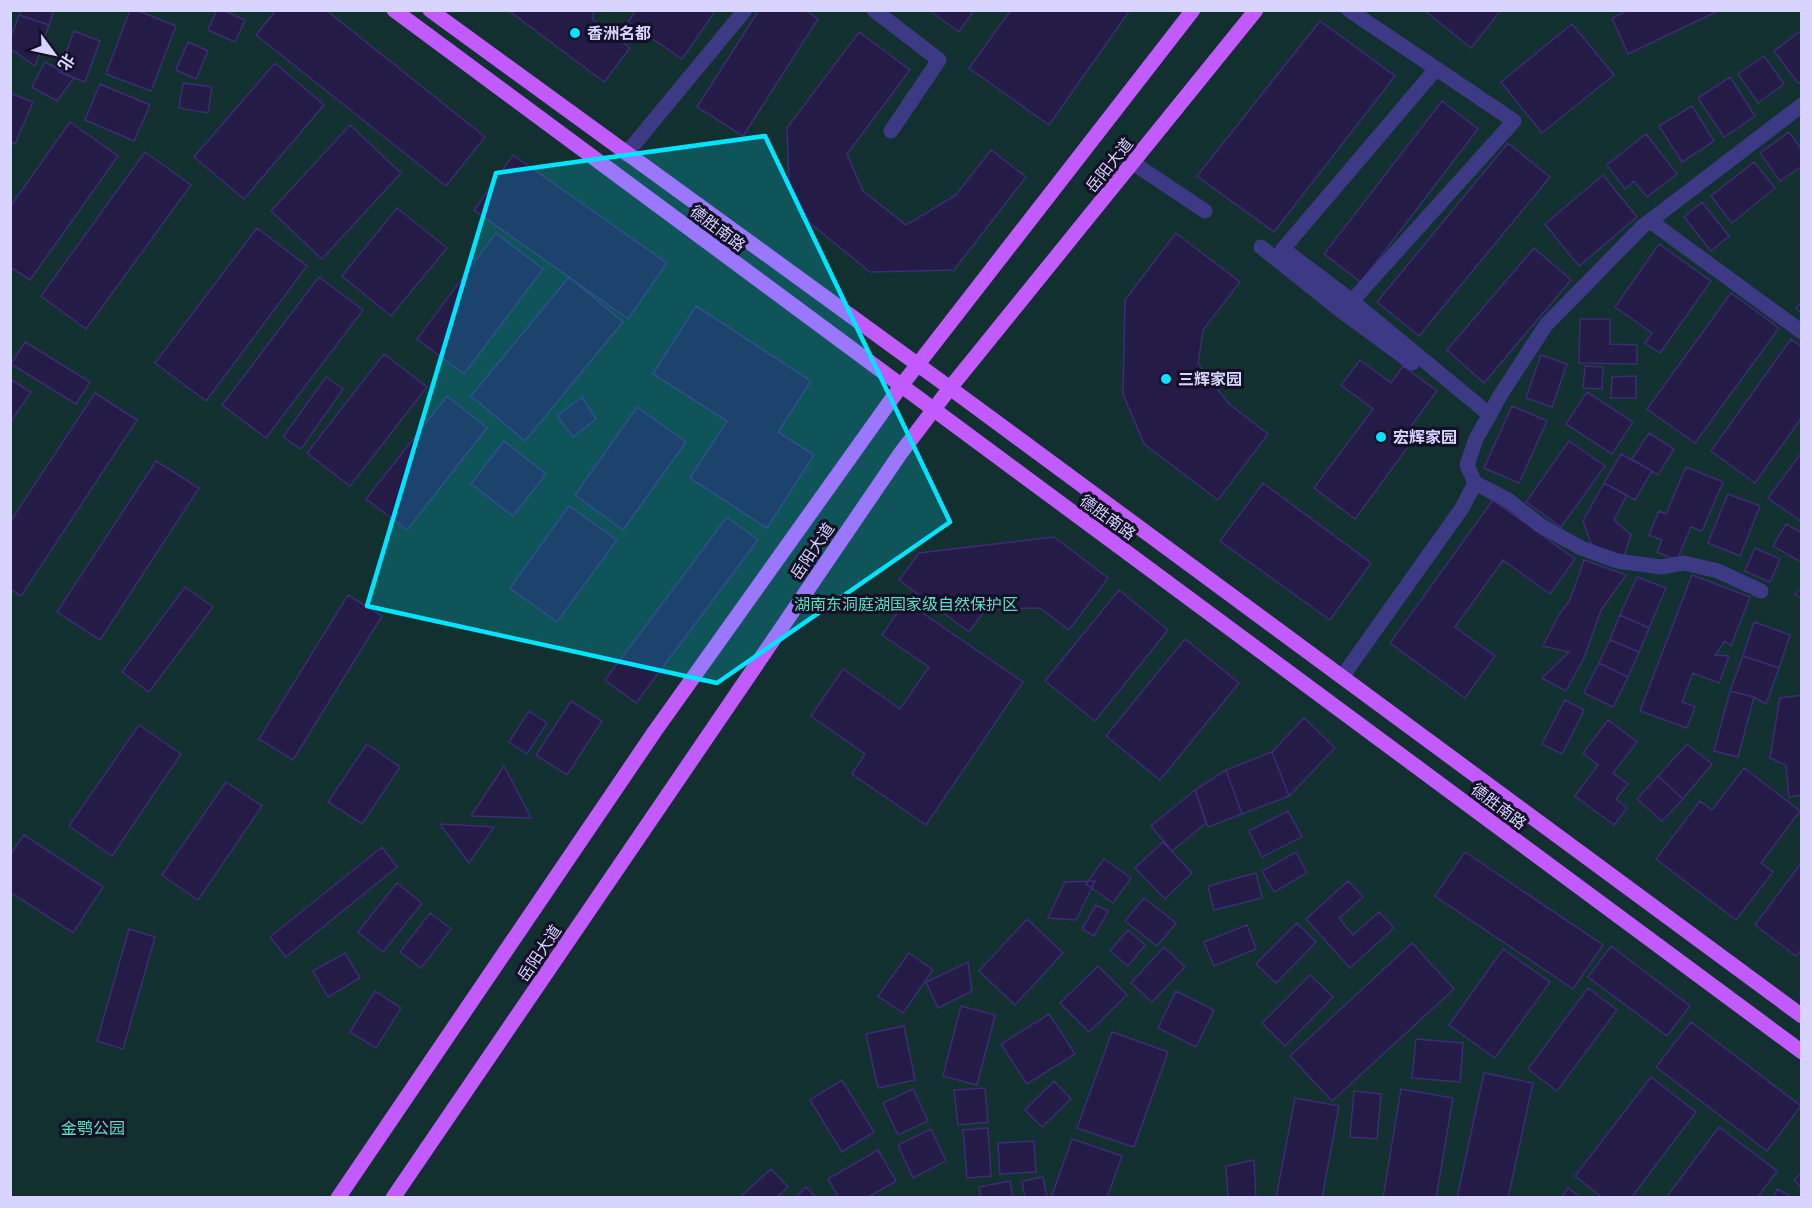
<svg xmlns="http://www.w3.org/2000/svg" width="1812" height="1208" viewBox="0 0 1812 1208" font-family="'Noto Sans','Noto Sans SC',sans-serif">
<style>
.green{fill:#12302f}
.building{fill:#241b47;stroke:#3b2d73;stroke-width:1.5}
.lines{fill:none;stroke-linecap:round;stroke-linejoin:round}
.minor{stroke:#3d3a85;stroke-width:15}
.primary{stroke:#c25bff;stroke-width:15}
.marked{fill:#00e5ff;fill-opacity:0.2;stroke:#00e5ff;stroke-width:4.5;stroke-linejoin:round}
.poi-dot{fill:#00e5ff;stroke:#130f26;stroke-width:2}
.labels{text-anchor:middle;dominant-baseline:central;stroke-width:6;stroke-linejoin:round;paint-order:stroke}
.poi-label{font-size:16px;font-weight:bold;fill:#d9d4ff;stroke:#130f26;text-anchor:start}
.street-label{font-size:16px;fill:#d9d4ff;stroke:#130f26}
.park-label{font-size:16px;fill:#5fe0c0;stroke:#130f26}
</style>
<rect width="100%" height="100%" fill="#130f26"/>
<path class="green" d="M 10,11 L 1801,11 L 1801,1197 L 11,1197 Z"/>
<path class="building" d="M 21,10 L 54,10 L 49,25 L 19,15 Z
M 130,10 L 136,10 L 176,26 L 151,91 L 106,74 Z
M 217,10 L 223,10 L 245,20 L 235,42 L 208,30 Z
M 276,10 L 326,10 L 485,137 L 446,186 L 256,35 Z
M 508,10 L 594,10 L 592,19 L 630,48 L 604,82 Z
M 636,10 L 716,10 L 682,59 L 628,22 Z
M 759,10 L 805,10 L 818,19 L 743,136 L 697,107 Z
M 929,10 L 974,10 L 959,32 Z
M 1011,10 L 1130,10 L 1049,125 L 969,68 Z
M 1424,10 L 1501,10 L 1471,48 Z
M 1628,10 L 1720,10 L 1628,54 L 1612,18 Z
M 19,15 L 49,25 L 35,66 L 10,48 L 10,39 Z
M 1320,21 L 1395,76 L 1274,232 L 1197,176 Z
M 1572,24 L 1614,75 L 1542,133 L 1501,82 Z
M 1802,30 L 1802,81 L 1798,83 L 1774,51 Z
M 74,31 L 100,41 L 85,82 L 59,72 Z
M 859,32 L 910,70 L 847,154 L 863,191 L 906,225 L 956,195 L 991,150 L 1026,177 L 954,270 L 870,272 L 811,224 L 789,182 L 787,128 Z
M 188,42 L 208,51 L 196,79 L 176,70 Z
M 1764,56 L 1784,84 L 1758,103 L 1738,74 Z
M 45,62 L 74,78 L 57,101 L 32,87 Z
M 275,63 L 324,105 L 244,199 L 194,157 Z
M 1730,77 L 1755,116 L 1724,137 L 1698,98 Z
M 183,83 L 212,87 L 208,113 L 179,108 Z
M 100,84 L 150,105 L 134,141 L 85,120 Z
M 10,93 L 33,102 L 15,144 L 10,141 Z
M 1442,101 L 1478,129 L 1361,282 L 1324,254 Z
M 1692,106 L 1714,141 L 1682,162 L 1659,126 Z
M 70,122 L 118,156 L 30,280 L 10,267 L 10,207 Z
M 350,125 L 401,173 L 322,259 L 271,211 Z
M 1789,132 L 1802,150 L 1802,166 L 1780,181 L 1760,153 Z
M 1646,134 L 1677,174 L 1647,197 L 1634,181 L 1625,189 L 1607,165 Z
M 1508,143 L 1550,177 L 1419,336 L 1377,302 Z
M 145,152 L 191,185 L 86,329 L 41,296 Z
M 513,155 L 667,263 L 628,319 L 474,210 Z
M 1754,162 L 1775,188 L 1732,223 L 1711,196 Z
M 1603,175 L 1637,217 L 1579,266 L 1545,224 Z
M 1702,202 L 1729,236 L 1711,251 L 1684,217 Z
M 397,208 L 447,248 L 391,316 L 342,276 Z
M 257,228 L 307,266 L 206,401 L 155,363 Z
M 496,233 L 543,269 L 464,374 L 417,339 Z
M 1176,233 L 1240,282 L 1203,330 L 1198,364 L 1229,404 L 1268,434 L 1218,500 L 1144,444 L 1123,394 L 1125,300 Z
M 1659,244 L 1711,281 L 1660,353 L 1645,343 L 1652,333 L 1615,307 Z
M 1534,248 L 1571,280 L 1484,383 L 1447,350 Z
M 319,277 L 363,310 L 266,438 L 222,405 Z
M 569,277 L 623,322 L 525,441 L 471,396 Z
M 1731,293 L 1779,328 L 1695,443 L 1647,409 Z
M 1802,301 L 1802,313 L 1796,309 Z
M 696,306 L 811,381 L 778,432 L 814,455 L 767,528 L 690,478 L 727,421 L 653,374 Z
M 1580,319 L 1610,319 L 1610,344 L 1637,345 L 1637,364 L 1579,363 Z
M 1791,339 L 1802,347 L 1802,417 L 1755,483 L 1711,451 Z
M 25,342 L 90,382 L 76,404 L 11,364 Z
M 384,354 L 427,387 L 350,486 L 307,453 Z
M 1541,355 L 1567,364 L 1552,407 L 1526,398 Z
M 1360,360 L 1391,383 L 1403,366 L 1437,391 L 1405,434 L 1413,440 L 1355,519 L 1314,488 L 1373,409 L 1341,385 Z
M 1585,366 L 1603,367 L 1602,389 L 1583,388 Z
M 1636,376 L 1636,398 L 1611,398 L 1612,377 Z
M 326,377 L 343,389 L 301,449 L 283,437 Z
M 10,379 L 31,392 L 10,423 Z
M 1587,392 L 1633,422 L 1612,454 L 1566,424 Z
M 95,393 L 137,420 L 21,596 L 10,589 L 10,522 Z
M 447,396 L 487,428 L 407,530 L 366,499 Z
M 582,397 L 596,419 L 573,437 L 557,416 Z
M 1512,406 L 1547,421 L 1519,483 L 1484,468 Z
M 637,407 L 686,442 L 623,530 L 575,495 Z
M 1649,433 L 1674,449 L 1658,475 L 1632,459 Z
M 504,441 L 546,474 L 513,516 L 471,484 Z
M 1569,441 L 1605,466 L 1561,527 L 1526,502 Z
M 1802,452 L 1802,522 L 1768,498 Z
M 1621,454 L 1652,471 L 1635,500 L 1604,483 Z
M 156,461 L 199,488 L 100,640 L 57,612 Z
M 1686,467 L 1723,482 L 1702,531 L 1691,527 L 1677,560 L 1657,552 L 1662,540 L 1649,535 L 1659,511 L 1666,514 Z
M 1263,483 L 1371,563 L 1330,620 L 1220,541 Z
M 1604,483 L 1627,495 L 1614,520 L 1631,535 L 1624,556 L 1592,546 L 1583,521 Z
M 1728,494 L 1760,506 L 1740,556 L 1708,543 Z
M 1493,500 L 1575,559 L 1550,594 L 1503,560 L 1455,627 L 1495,656 L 1465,698 L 1390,643 Z
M 569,506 L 617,540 L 557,622 L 510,588 Z
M 727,517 L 758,540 L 636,703 L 605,680 Z
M 1786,524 L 1802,533 L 1801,562 L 1773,546 Z
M 1054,537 L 1108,578 L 1069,630 L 1040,608 L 986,609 L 969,632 L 899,580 L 919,553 Z
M 1755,548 L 1780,559 L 1770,582 L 1745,571 Z
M 1584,560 L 1626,575 L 1601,610 L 1584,658 L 1566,691 L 1542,678 L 1569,652 L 1543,646 L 1559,615 L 1570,600 Z
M 1692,575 L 1750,597 L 1731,646 L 1725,641 L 1715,655 L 1729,656 L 1719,683 L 1693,673 L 1682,702 L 1695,707 L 1687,728 L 1640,711 Z
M 1637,577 L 1666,588 L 1649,628 L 1620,615 Z
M 185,587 L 213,607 L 149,692 L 122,672 Z
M 1802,587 L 1802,599 L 1795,594 Z
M 1119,590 L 1168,630 L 1095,721 L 1045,681 Z
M 348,595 L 382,616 L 293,760 L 259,739 Z
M 905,601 L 1023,682 L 926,825 L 852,774 L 865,754 L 811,716 L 843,669 L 900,709 L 929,667 L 882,635 Z
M 1620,615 L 1649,628 L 1639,652 L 1610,640 Z
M 1754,622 L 1790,635 L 1779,668 L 1743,656 Z
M 1185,639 L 1239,683 L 1160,780 L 1106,736 Z
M 1610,640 L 1639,652 L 1628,677 L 1599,663 Z
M 1743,656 L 1779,668 L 1766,704 L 1754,697 L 1730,691 Z
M 1599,663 L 1628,677 L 1613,707 L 1584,693 Z
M 1730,691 L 1754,697 L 1738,757 L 1714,751 Z
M 1802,695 L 1802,795 L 1789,797 L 1786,765 L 1770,758 L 1780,698 Z
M 1565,700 L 1584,710 L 1562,754 L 1542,744 Z
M 571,701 L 602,721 L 567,775 L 536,755 Z
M 529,711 L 547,723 L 527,754 L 509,742 Z
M 1304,718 L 1335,748 L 1289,796 L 1272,752 Z
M 1608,720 L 1637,742 L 1613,773 L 1628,784 L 1616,799 L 1627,808 L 1614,825 L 1575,796 L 1598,765 L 1583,753 Z
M 139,725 L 181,754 L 112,856 L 69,826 Z
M 367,744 L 400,767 L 362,824 L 328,802 Z
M 1687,744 L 1712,764 L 1683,799 L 1658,776 Z
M 1272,752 L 1289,796 L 1242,814 L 1226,770 Z
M 504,766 L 531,818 L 471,816 Z
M 1744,768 L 1800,811 L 1761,863 L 1773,872 L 1736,920 L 1656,859 L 1700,801 L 1712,810 Z
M 1226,770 L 1242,814 L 1208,827 L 1195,790 Z
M 1658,776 L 1683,799 L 1662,821 L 1637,799 Z
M 226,782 L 262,806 L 198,900 L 162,875 Z
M 1195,790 L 1206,823 L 1172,851 L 1151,826 Z
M 1288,811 L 1302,837 L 1262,857 L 1249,831 Z
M 440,824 L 494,827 L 469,863 Z
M 24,835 L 103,887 L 73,933 L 10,892 L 10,855 Z
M 1163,842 L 1192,873 L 1165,899 L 1135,868 Z
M 382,847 L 397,867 L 286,957 L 270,937 Z
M 1296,852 L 1307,873 L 1274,892 L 1262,871 Z
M 1465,852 L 1603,945 L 1573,989 L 1435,896 Z
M 1104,859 L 1131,878 L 1113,903 L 1086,884 Z
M 1802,862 L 1802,949 L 1796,956 L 1755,925 Z
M 1256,873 L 1262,898 L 1214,910 L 1208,886 Z
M 1095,881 L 1076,920 L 1048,918 L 1065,882 Z
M 1348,881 L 1363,897 L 1339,918 L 1353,935 L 1379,912 L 1394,928 L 1350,968 L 1306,919 Z
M 397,883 L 422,903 L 383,952 L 358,932 Z
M 1144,898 L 1176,923 L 1157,946 L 1125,921 Z
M 1096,905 L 1108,911 L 1094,936 L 1082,929 Z
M 430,913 L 451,929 L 421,968 L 400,952 Z
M 1027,919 L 1063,953 L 1015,1005 L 979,971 Z
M 1297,923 L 1316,942 L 1276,983 L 1256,964 Z
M 1247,925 L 1256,949 L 1214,966 L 1204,942 Z
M 129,929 L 155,937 L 123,1049 L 97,1041 Z
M 1128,930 L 1145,945 L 1128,966 L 1110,951 Z
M 1412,943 L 1454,989 L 1332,1101 L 1290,1056 Z
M 1611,946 L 1690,1006 L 1667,1036 L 1588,977 Z
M 1164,947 L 1185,967 L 1152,1002 L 1131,983 Z
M 1503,949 L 1550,982 L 1495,1058 L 1449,1025 Z
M 345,953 L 360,978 L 328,997 L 313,971 Z
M 909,953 L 933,970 L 903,1013 L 878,996 Z
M 968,962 L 972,991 L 938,1008 L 926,982 Z
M 1098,966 L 1127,995 L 1089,1032 L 1060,1003 Z
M 1310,975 L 1333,997 L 1285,1046 L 1262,1023 Z
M 1588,988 L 1617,1010 L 1557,1091 L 1528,1069 Z
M 375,991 L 401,1008 L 376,1048 L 350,1032 Z
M 1176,991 L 1214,1010 L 1196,1047 L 1158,1028 Z
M 961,1006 L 995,1015 L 977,1085 L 943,1076 Z
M 1049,1014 L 1075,1054 L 1027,1084 L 1001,1044 Z
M 1691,1022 L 1801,1106 L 1767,1151 L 1656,1067 Z
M 904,1026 L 915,1080 L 878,1088 L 866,1034 Z
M 1112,1032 L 1168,1052 L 1134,1147 L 1077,1128 Z
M 1416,1039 L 1463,1043 L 1460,1082 L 1412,1078 Z
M 1484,1073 L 1533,1083 L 1508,1198 L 1457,1198 Z
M 1651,1077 L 1696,1112 L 1631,1198 L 1603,1198 L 1575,1176 Z
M 842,1080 L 874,1132 L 842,1152 L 810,1100 Z
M 1054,1081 L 1071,1099 L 1042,1127 L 1025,1110 Z
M 985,1088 L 988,1122 L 958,1125 L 954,1090 Z
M 913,1089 L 928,1121 L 898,1135 L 883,1103 Z
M 1401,1089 L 1453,1098 L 1436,1198 L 1383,1198 Z
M 1354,1091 L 1381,1094 L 1377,1139 L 1350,1137 Z
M 1295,1098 L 1339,1106 L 1322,1198 L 1276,1198 Z
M 1719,1127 L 1777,1171 L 1757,1198 L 1666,1198 Z
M 988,1128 L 991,1176 L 967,1178 L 963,1130 Z
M 931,1129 L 946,1161 L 913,1178 L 898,1145 Z
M 1072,1139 L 1122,1156 L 1107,1198 L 1051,1198 Z
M 1034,1141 L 1036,1172 L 1000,1174 L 998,1143 Z
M 878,1150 L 896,1181 L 867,1198 L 839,1198 L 828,1179 Z
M 1254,1160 L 1256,1198 L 1228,1198 L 1226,1166 Z
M 771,1169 L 788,1187 L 776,1198 L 739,1198 Z
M 1802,1173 L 1802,1188 L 1794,1180 Z
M 1043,1177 L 1047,1198 L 1025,1198 L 1022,1181 Z
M 1010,1181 L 1013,1198 L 981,1198 L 979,1187 Z
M 806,1187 L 817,1198 L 795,1198 Z
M 1568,1188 L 1582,1198 L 1561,1198 Z
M 1777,1189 L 1794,1198 L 1773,1198 Z"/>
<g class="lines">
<path class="minor" d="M 874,10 L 939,60 L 891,131
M 1349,10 L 1514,121 L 1352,301 L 1490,415
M 626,154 L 745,10
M 1133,163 L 1205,211
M 1650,221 L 1802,332
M 1261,247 L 1340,310 L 1412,363
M 1352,301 L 1283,249 L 1436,69
M 1475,483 L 1508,500 L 1540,525 L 1581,548 L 1617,561 L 1661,567 L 1684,563 L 1718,571 L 1761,591
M 1342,677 L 1462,508 L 1475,483 L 1467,465 L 1476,439 L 1501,394 L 1546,325 L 1642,227 L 1802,105"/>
<path class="primary" d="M 394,10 L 1802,1052
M 430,10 L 950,388 L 1802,1016
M 338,1198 L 655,731 L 901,386 L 1193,10
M 393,1198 L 900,454 L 950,388 L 1256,10"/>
</g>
<path class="marked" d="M 765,136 L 950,522 L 717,683 L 367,606 L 496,173 Z"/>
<g class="poi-dot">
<circle cx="575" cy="33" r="6"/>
<circle cx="1166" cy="379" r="6"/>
<circle cx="1381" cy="437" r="6"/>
</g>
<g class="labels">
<g class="poi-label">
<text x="587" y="33">香洲名都</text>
<text x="1178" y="379">三辉家园</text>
<text x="1393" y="437">宏辉家园</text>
</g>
<g class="street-label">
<text transform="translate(1109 165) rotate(-51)">岳阳大道</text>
<text transform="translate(718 228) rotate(37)">德胜南路</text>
<text transform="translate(1108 517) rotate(36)">德胜南路</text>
<text transform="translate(812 551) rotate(-56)">岳阳大道</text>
<text transform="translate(1499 806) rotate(37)">德胜南路</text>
<text transform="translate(539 953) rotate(-56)">岳阳大道</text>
</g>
<g class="park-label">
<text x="906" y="604">湖南东洞庭湖国家级自然保护区</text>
<text x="93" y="1128">金鹗公园</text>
</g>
</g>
<rect width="1812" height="1208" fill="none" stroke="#d9d4ff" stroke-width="24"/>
<g transform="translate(54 54) rotate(123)" stroke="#130f26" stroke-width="4.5" paint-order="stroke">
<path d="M0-4.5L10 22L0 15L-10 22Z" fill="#d9d4ff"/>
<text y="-9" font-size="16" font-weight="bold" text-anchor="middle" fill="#d9d4ff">北</text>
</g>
</svg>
